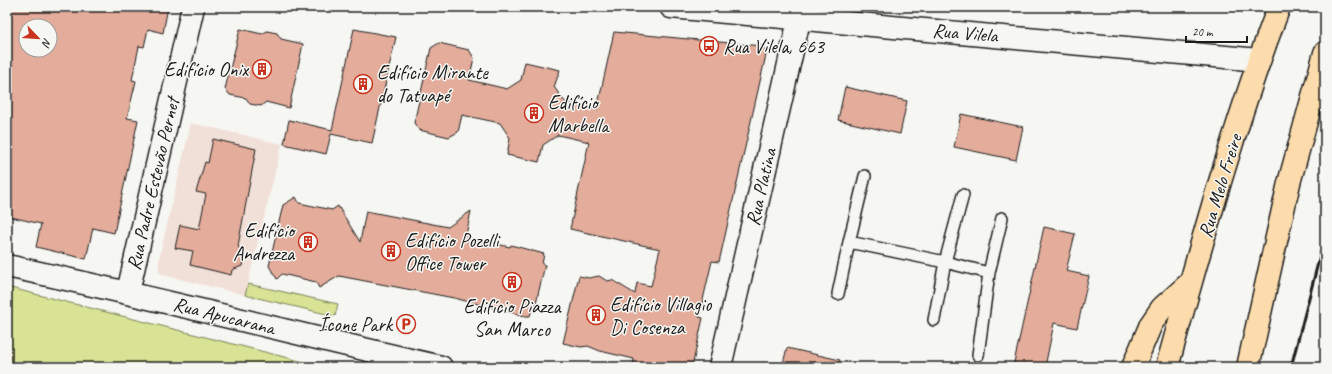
<svg xmlns="http://www.w3.org/2000/svg" width="1332" height="374" viewBox="0 0 1332 374" font-family="Caveat,sans-serif">
<style>
.built{fill:#f1e0d8}
.green{fill:#d8e395;stroke:#7a8058}
.building{fill:#e4ad9b;stroke:#1c1c1c;fill-rule:evenodd}
.lines{fill:none;stroke-linecap:round;stroke-linejoin:round}
.service-casing{stroke:#1c1c1c;stroke-width:14}
.minor-casing{stroke:#1c1c1c;stroke-width:25}
.trunk-casing{stroke:#1c1c1c;stroke-width:25}
.service{stroke:#f6f6f2;stroke-width:11}
.minor{stroke:#f6f6f2;stroke-width:22}
.trunk{stroke:#fcdcac;stroke-width:22}
.rail{stroke:#1c1c1c;stroke-width:3}
.labels{text-anchor:middle;dominant-baseline:central;stroke-width:3;stroke-linejoin:round;paint-order:stroke}
.street-label{font-size:20px;fill:#1c1c1c;stroke:#f6f6f2}
.poi-label{font-size:20px;fill:#1c1c1c;stroke:#f6f6f2;text-anchor:start}
</style>
<rect width="100%" height="100%" fill="#f6f6f2"/>
<filter id="ink" filterUnits="userSpaceOnUse"><feTurbulence type="fractalNoise" baseFrequency=".025" numOctaves="2"/><feDisplacementMap in="SourceGraphic" scale="8" xChannelSelector="R" yChannelSelector="G"/><feConvolveMatrix kernelMatrix="1 2 1 2 8 2 1 2 1" color-interpolation-filters="sRGB"/></filter>
<g filter="url(#ink)">
<path class="built" d="M 191,123 L 282,144 L 245,295 L 163,275 L 159,272 L 159,259 Z"/>
<path class="green" d="M 248,284 L 338,304 L 335,316 L 245,295 Z
M 7,287 L 324,367 L 7,367 Z"/>
<path class="building" d="M 7,7 L 168,7 L 163,33 L 148,29 L 144,47 L 139,46 L 132,80 L 136,81 L 127,118 L 138,120 L 114,233 L 93,228 L 86,259 L 36,247 L 41,224 L 7,216 ZM 26,26 L 50,26 L 50,50 L 26,50 Z
M 240,29 L 262,34 L 267,31 L 277,33 L 281,39 L 303,44 L 289,108 L 266,102 L 261,106 L 250,104 L 246,98 L 230,95 L 225,89 Z
M 354,29 L 396,37 L 372,143 L 331,134 L 326,154 L 284,144 L 289,120 L 332,130 Z
M 614,32 L 762,46 L 765,50 L 766,55 L 719,262 L 712,261 L 699,317 L 703,318 L 692,367 L 633,367 L 634,359 L 600,351 L 588,346 L 581,347 L 563,343 L 579,276 L 589,278 L 599,276 L 607,281 L 612,280 L 635,294 L 637,283 L 651,286 L 660,249 L 570,229 L 589,142 L 558,135 L 543,145 L 539,162 L 507,155 L 510,138 L 500,123 L 462,115 L 458,132 L 449,137 L 419,130 L 414,123 L 431,48 L 439,43 L 469,50 L 474,58 L 469,80 L 507,89 L 521,80 L 525,62 L 560,70 L 554,87 L 565,102 L 597,109 Z
M 845,87 L 907,101 L 900,134 L 838,120 Z
M 961,114 L 1023,127 L 1016,160 L 954,147 Z
M 213,139 L 256,149 L 238,246 L 244,256 L 242,266 L 232,270 L 231,275 L 190,265 L 193,251 L 175,248 L 180,225 L 199,229 L 206,194 L 196,192 L 205,162 L 208,163 Z
M 296,197 L 299,203 L 332,210 L 338,206 L 360,242 L 366,211 L 448,227 L 471,211 L 466,235 L 468,235 L 467,238 L 510,247 L 511,245 L 544,254 L 542,264 L 545,265 L 535,307 L 533,306 L 530,316 L 525,316 L 454,298 L 339,276 L 319,288 L 316,282 L 282,274 L 277,279 L 269,266 L 279,222 L 283,205 Z
M 1044,227 L 1075,234 L 1066,271 L 1089,276 L 1077,328 L 1054,323 L 1045,367 L 1013,367 Z
M 787,348 L 840,360 L 839,367 L 782,367 Z"/>
<g class="lines">
<g class="service-casing">
<path id="service" d="M 865,176 L 849,242 L 945,262 L 989,273 L 978,355
M 989,273 L 1002,218
M 838,294 L 849,242
M 934,320 L 945,262 L 963,195"/>
</g>
<g class="minor-casing">
<path id="minor" d="M 671,7 L 1259,60
M 7,266 C 152,297 296,334 441,367
M 128,292 L 193,7
M 720,367 L 802,7"/>
</g>
<g class="trunk-casing">
<path id="trunk" d="M 1133,367 L 1151,324 L 1162,308 L 1191,282
M 1167,367 C 1201,246 1234,124 1279,7
M 1248,367 L 1289,183 L 1325,53"/>
</g>
<use href="#service" class="service"/>
<use href="#minor" class="minor"/>
<use href="#trunk" class="trunk"/>
<path class="rail" d="M 1291,367 L 1325,236"/>
</g>
</g>
<defs>
<g id="bus-ring" transform="scale(1)"><circle r="9.5" fill="#f6f6f2" stroke="#c8321e" stroke-width="1.5"/><path d="M-5-6H5V4H4V6H2V4H-2V6H-4V4H-5ZM-3.5-4V0h7V-4ZM-3.5 1.2v1.5H-2V1.2ZM2 1.2v1.5H3.5V1.2Z" fill="#c8321e"/></g>
<g id="building-ring" transform="scale(1)"><circle r="9.5" fill="#f6f6f2" stroke="#c8321e" stroke-width="1.5"/><path d="M-4-6H4V6H1V3H-1V6H-4ZM-2.5-4.3h1.7v1.8h-1.7ZM.8-4.3h1.7v1.8H.8ZM-2.5-1h1.7V.8h-1.7ZM.8-1h1.7V.8H.8Z" fill="#c8321e"/></g>
<g id="parking-ring" transform="scale(1)"><circle r="9.5" fill="#f6f6f2" stroke="#c8321e" stroke-width="1.5"/><path d="M-3.5-5.5H1a3.5 3.5 0 0 1 0 7H-1V5.5H-3.5ZM-1-3.4V-.6H.8a1.4 1.4 0 0 0 0-2.8Z" fill="#c8321e"/></g>
</defs>
<g fill-rule="evenodd">
<use href="#bus-ring" x="709" y="46"/>
<use href="#building-ring" x="262" y="69"/>
<use href="#building-ring" x="363" y="84"/>
<use href="#building-ring" x="534" y="113"/>
<use href="#building-ring" x="308" y="242"/>
<use href="#building-ring" x="391" y="251"/>
<use href="#building-ring" x="512" y="282"/>
<use href="#building-ring" x="596" y="315"/>
<use href="#parking-ring" x="406" y="324"/>
</g>
<g class="labels">
<g class="street-label">
<text transform="translate(965 33) rotate(5)">Rua Vilela</text>
<text transform="translate(153 184) rotate(-77)">Rua Padre Estevão Pernet</text>
<text transform="translate(1220 186) rotate(-73)">Rua Melo Freire</text>
<text transform="translate(761 187) rotate(-77)">Rua Platina</text>
<text transform="translate(224 316) rotate(14)">Rua Apucarana</text>
</g>
<g class="poi-label">
<text x="723" y="46">Rua Vilela, 663</text>
<text x="248" y="69" text-anchor="end">Edifício Onix</text>
<text x="377" y="72">Edifício Mirante<tspan x="377" dy="23">do Tatuapé</tspan></text>
<text x="548" y="102">Edifício<tspan x="548" dy="23">Marbella</tspan></text>
<text x="294" y="230" text-anchor="end">Edifício<tspan x="294" dy="23">Andrezza</tspan></text>
<text x="405" y="240">Edifício Pozelli<tspan x="405" dy="23">Office Tower</tspan></text>
<text x="610" y="304">Edifício Villagio<tspan x="610" dy="23">Di Cosenza</tspan></text>
<text x="512" y="306" text-anchor="middle">Edifício Piazza<tspan x="512" dy="23">San Marco</tspan></text>
<text x="392" y="324" text-anchor="end">Ícone Park</text>
</g>
</g>
<rect width="1332" height="374" fill="none" stroke="#f6f6f2" stroke-width="24"/>
<rect x="12" y="12" width="1308" height="350" fill="none" stroke="#1c1c1c" stroke-width="1.5" filter="url(#ink)"/>
<g transform="translate(38 38) rotate(115)"><circle r="19" fill="#f6f6f2" stroke="#9f9f9c"/>
<path d="M0-3L7 15L0 10L-7 15Z" fill="#c8321e"/>
<text y="-6" font-size="11" font-weight="bold" text-anchor="middle" fill="#1c1c1c">N</text>
</g>
<path d="M1186 36v6h61v-6" fill="none" stroke="#1c1c1c" stroke-width="2"/>
<text x="1192" y="36" font-size="12" fill="#1c1c1c" stroke="#f6f6f2" stroke-width="3" paint-order="stroke">20 m</text>
</svg>
